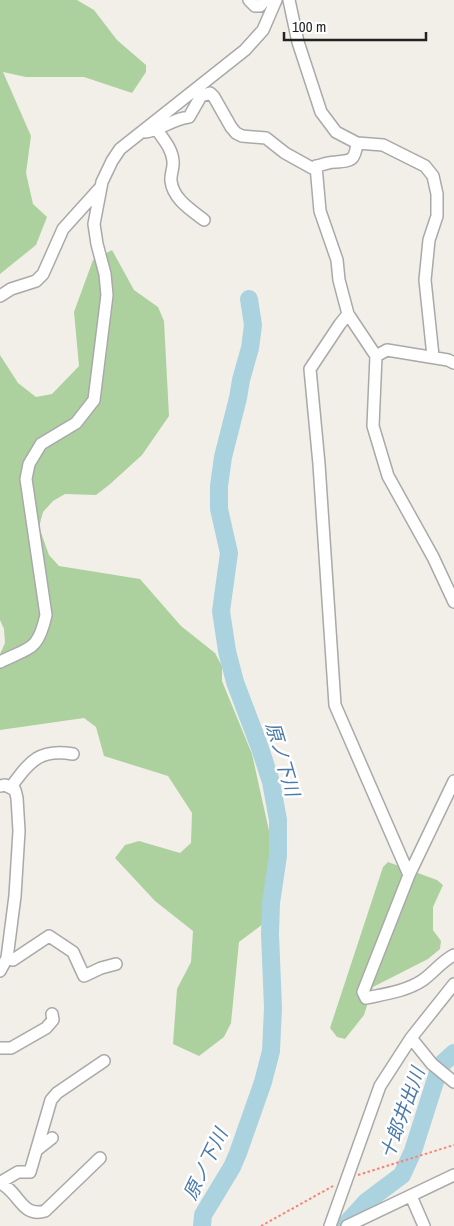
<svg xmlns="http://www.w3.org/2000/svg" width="454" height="1226" viewBox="0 0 454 1226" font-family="'Archivo Narrow','Noto Sans JP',sans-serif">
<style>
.forest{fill:#add19e}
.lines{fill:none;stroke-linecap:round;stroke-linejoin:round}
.river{stroke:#aad3df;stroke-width:18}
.minor-casing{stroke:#a9a9a9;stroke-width:14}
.path{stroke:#fa8072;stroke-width:2;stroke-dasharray:2.5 2.5;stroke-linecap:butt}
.minor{stroke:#fff;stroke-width:11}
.labels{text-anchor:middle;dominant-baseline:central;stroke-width:5;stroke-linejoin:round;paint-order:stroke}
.water-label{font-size:19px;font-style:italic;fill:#4a7aab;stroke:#fff}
</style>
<rect width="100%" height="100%" fill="#f2efe9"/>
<path class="forest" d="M 0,0 L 77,0 L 94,10 L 117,40 L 146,65 L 146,72 L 132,93 L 84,77 L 26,77 L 3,72 L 31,136 L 26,173 L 33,204 L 47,217 L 36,245 L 0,274 Z
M 112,250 L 134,290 L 158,307 L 164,321 L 169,416 L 142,455 L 109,485 L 96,495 L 65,494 L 53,501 L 43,512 L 39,527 L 49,555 L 59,566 L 140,579 L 181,626 L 215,653 L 222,666 L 222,681 L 252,754 L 277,867 L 263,924 L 239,942 L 231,1023 L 224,1037 L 199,1056 L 173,1044 L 177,989 L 191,962 L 193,931 L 155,901 L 115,858 L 125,845 L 139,841 L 180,853 L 191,843 L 192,813 L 168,776 L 104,756 L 96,727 L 84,718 L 0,730 L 0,654 L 5,643 L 4,629 L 0,620 L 0,355 L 18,383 L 36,397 L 52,394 L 79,366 L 74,312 L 93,260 Z
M 388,862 L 437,880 L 443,885 L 433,907 L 433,930 L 441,941 L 440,949 L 428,959 L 373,987 L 364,1015 L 345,1039 L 337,1037 L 330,1028 L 383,867 Z"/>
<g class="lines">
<path class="river" d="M 202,1226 L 203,1215 L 232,1167 L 238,1153 L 263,1082 L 271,1051 L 273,1008 L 270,934 L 271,903 L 278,856 L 278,820 L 271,782 L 260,748 L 235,682 L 227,651 L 221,611 L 229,553 L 219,509 L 219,486 L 223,457 L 238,398 L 241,380 L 250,348 L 253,325 L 249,299
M 344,1226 L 366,1202 L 402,1175 L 413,1151 L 439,1069 L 443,1063 L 454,1053"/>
<g class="minor-casing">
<path id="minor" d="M 249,0 L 255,6 L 260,6 L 265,0
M 289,0 L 298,42 L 321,112 L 336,132 L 357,143 L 383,145 L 425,166 L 433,176 L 437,194 L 437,216 L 429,240 L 425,280 L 433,356
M 157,130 C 164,140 172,149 173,161 C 174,168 170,175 171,181 C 173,199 191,210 204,220
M 145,132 C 161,130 172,119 189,117 L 201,96 L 210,93 L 214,97 L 231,127 L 236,133 L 242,136 L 266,138 L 285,153 L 312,168 C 320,165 328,162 336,162 C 352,161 355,160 357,143
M 316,166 L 320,211 L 337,260 L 339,280 L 348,314 L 376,356 L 373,426 L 388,476 L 433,557 L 454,602
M 0,296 L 11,289 L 36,281 L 43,274 L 63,229 L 100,188
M 348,314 L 340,324 L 310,369 L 319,464 L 335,705 L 409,875
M 376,356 L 387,350 L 448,360 L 454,363
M 0,662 C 30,647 38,651 46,615 L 26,479 L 29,464 L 41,444 L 76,423 L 94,400 L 107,295 L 105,274 L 97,244 L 94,224 L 102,182 L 112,161 L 120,149 L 245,50 L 263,30 L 276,0
M 454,781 L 409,875 L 363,992 L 366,998 C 385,994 407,991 423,980 C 434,972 442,961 454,955
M 0,786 L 5,785 L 15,790 L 17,798 L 19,831 L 15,896 L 7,958 L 0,971
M 11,787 C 30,761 40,748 73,754
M 7,958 L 13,960 L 49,936 L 73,952 L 84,976 L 101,968 L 116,964
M 411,1038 L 432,1064 L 454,1082
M 0,1048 L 11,1048 L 46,1028 L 53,1020 L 52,1014
M 38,1149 L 52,1138
M 1,1182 L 18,1172 L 30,1172 L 51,1100 L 57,1093 L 104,1061
M 0,1183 C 19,1191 21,1218 45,1211 L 100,1158
M 411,1196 L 424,1226
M 330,1226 L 380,1086 L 411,1038 L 454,984
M 347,1226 L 454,1175"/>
</g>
<path class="path" d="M 358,1175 L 454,1145
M 261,1226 L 333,1186"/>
<use href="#minor" class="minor"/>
</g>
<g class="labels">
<g class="water-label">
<text transform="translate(283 759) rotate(74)">原ノ下川</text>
<text transform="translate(402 1113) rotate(-70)">十郎井出川</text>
<text transform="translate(205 1164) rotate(-64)">原ノ下川</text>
</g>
</g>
<path d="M284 32v8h142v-8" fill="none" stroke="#222222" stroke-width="2.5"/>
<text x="292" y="32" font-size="15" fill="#222222" stroke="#ffffff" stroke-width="4" paint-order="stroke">100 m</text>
</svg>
